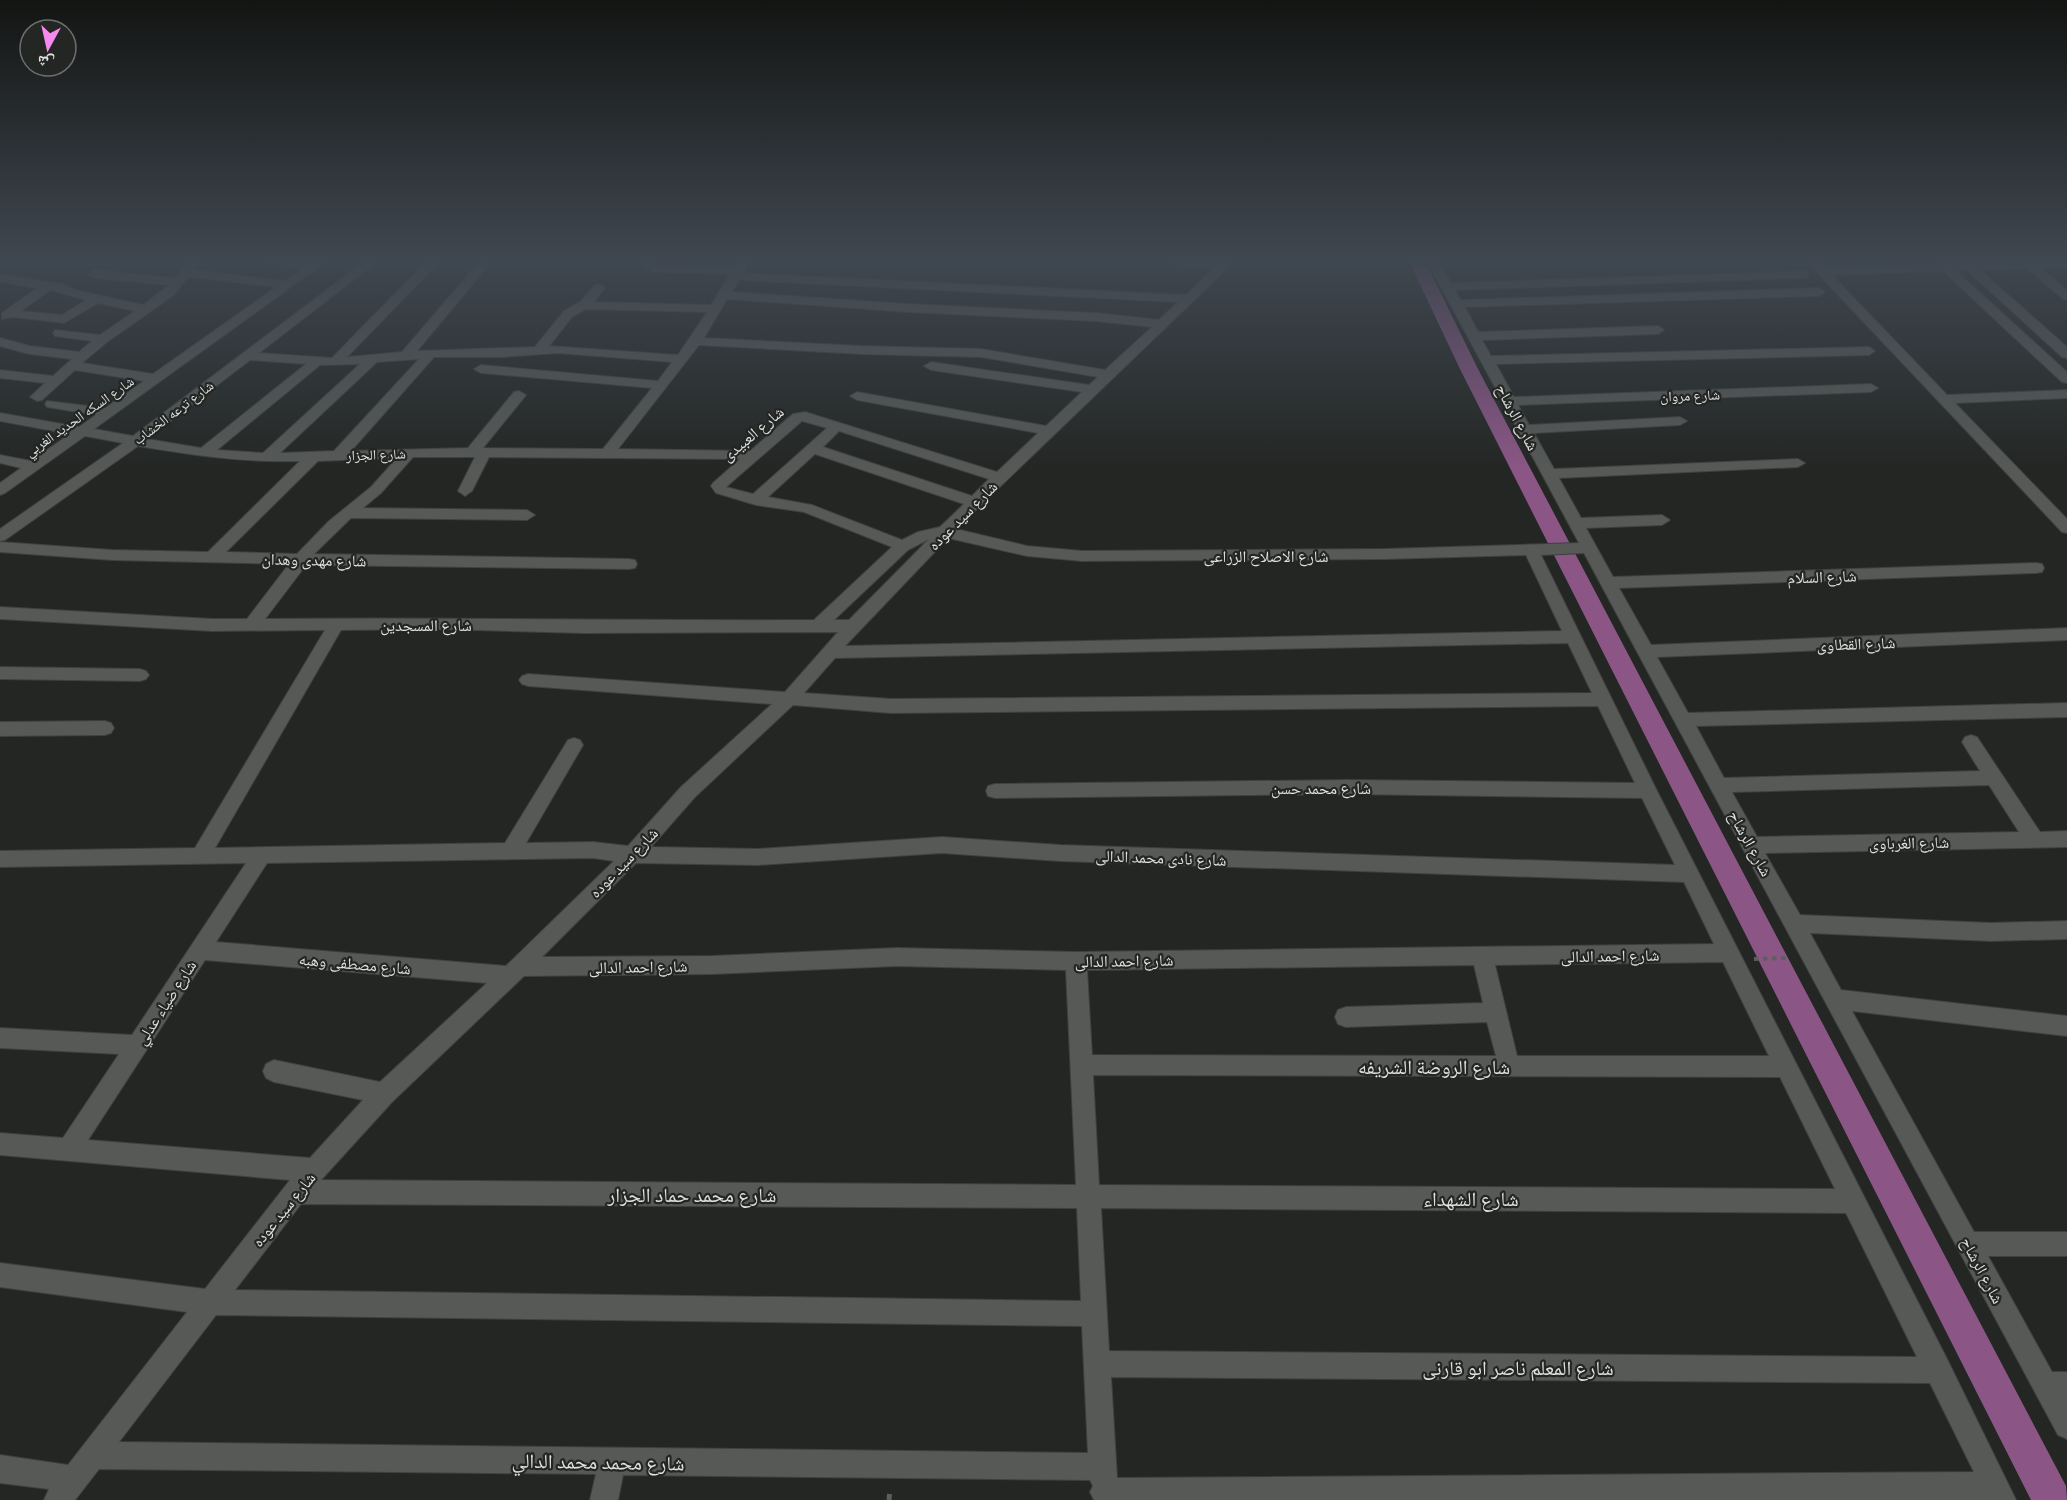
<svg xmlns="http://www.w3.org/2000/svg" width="2067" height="1500" viewBox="0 0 2067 1500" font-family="'Exo 2','Noto Naskh Arabic',sans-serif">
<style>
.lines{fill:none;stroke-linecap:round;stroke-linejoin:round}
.canal{fill:#8b5686;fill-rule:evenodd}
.minor-casing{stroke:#3f413f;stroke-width:2}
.path-far1{stroke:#5d5f5d;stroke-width:4;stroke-dasharray:4.5 4.5;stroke-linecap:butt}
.path{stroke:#5d5f5d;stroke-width:5;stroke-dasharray:6 6;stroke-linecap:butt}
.minor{fill:#565956;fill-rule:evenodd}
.labels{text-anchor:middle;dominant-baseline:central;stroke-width:4.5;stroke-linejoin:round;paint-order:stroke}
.far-street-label{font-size:14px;fill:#dfe1e0;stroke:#232623}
.street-label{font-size:16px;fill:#dfe1e0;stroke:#232623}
.near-street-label{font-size:20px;fill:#dfe1e0;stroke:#232623}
</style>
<rect width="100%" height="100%" fill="#232623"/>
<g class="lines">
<path class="canal" d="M 1409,261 L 1425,261 L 1478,369 L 2066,1486 L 2067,1500 L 2031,1500 L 1460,369 Z"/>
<g class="minor-casing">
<path id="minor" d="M 188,261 L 200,261 L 193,270 L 285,281 L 303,268 L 273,265 L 267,261 L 327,261 L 94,429 L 133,436 L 365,261 L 378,261 L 259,353 L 332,358 L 427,261 L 440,261 L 347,357 L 402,352 L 480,261 L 492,261 L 417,351 L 535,347 L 564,311 L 581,301 L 595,285 L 599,284 L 605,288 L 594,302 L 711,305 L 730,274 L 653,272 L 642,265 L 645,261 L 657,261 L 656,265 L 734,267 L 738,261 L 750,261 L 743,273 L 1186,295 L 1213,269 L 1172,265 L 1166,261 L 1220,263 L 1222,261 L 1235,261 L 956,529 L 1027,546 L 1082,551 L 1385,549 L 1579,543 L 1427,261 L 1439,261 L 1451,283 L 1808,271 L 1808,277 L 1804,278 L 1455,290 L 1461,300 L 1819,288 L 1825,292 L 1819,296 L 1465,307 L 1478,332 L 1658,326 L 1664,330 L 1658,334 L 1482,340 L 1491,356 L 1869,347 L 1875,351 L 1869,355 L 1496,364 L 1514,397 L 1871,384 L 1878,388 L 1871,392 L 1518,405 L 1529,425 L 1680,417 L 1687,421 L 1680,425 L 1534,433 L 1554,469 L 1798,459 L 1805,463 L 1798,467 L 1559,478 L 1581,518 L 1662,515 L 1670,520 L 1662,525 L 1586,528 L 1613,577 L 2036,563 L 2042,564 L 2044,568 L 2042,572 L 2036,573 L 1619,588 L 1651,645 L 2067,628 L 2067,640 L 1657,657 L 1688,713 L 2067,703 L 2067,717 L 1696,726 L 1724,778 L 1980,771 L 1962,742 L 1965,737 L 1971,735 L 1977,737 L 2040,832 L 2067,831 L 2067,847 L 1765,853 L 1800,915 L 1991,923 L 2067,921 L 2067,939 L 1991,941 L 1810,933 L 1841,990 L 2067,1016 L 2067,1036 L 1852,1011 L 1974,1232 L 2067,1232 L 2067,1256 L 1988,1256 L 2052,1372 L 2067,1372 L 2067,1439 L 2058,1435 L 1584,553 L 1541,555 L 1657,791 L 1948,1361 L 2016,1500 L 1094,1500 L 1090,1492 L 1093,1486 L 1090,1480 L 623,1475 L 618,1500 L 590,1500 L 596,1474 L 99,1469 L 75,1500 L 44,1500 L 49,1489 L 0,1483 L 0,1455 L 68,1465 L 187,1312 L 0,1287 L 0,1263 L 205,1289 L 290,1180 L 0,1155 L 0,1133 L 63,1138 L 119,1054 L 0,1048 L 0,1028 L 132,1035 L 246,863 L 0,867 L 0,851 L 195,848 L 325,630 L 212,631 L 0,619 L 0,607 L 212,619 L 247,619 L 289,564 L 112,560 L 0,552 L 0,542 L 112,550 L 208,552 L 300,461 C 245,463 192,455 138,446 L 5,540 L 0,541 L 0,529 L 123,443 L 85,436 L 5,493 L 0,495 L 0,483 L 21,468 L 0,463 L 0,455 L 31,461 L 70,434 L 0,421 L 0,413 L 79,427 L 96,415 L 47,407 L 45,404 L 47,401 L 105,408 L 144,381 L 75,370 L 42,400 L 37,401 L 30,397 L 45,383 L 0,378 L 0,370 L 53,376 L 72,359 L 29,354 L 0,346 L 0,338 L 30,346 L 79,352 L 92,341 L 55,336 L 53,333 L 55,330 L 100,335 L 135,311 L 98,303 L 64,323 L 13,317 L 2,319 L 2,313 L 37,288 L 0,282 L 0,274 L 62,284 L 76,290 L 143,305 L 169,285 L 94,278 L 88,274 L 94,270 L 175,278 ZM 188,277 L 276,287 L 153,374 L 82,363 L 107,342 L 174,295 ZM 739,280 L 1178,302 L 1159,320 L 1096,313 L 908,304 L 732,292 ZM 50,290 L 86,300 L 62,315 L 21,311 ZM 727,299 L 908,312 L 1096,321 L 1152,327 L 1105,370 L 981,349 L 862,346 L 704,338 ZM 586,309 L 707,312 L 678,355 L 549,346 L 572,317 ZM 699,345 L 862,354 L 981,357 L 1098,377 L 1089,385 L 931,362 L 924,366 L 931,370 L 1082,392 L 1046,426 L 857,392 L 850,396 L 857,400 L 1038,433 L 997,472 L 805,412 L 793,414 L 750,451 L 618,449 ZM 558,353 L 672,362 L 658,381 L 481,365 L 474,369 L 481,373 L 652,388 L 603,449 L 483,448 L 526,395 L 519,391 L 514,392 L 468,448 L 351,451 L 434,357 L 502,357 ZM 419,359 L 334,451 L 280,453 L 377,362 ZM 250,360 L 306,364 L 201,448 L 147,439 ZM 360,364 L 263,453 L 217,450 L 320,365 ZM 802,421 L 827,428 L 753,494 L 726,487 ZM 839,431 L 989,479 L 972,496 L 823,447 ZM 815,454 L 964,504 L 940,527 L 918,532 L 902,540 L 812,505 L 768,497 ZM 413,457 L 475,457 L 458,491 L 465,496 L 472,491 L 489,457 L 740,459 L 713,483 L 711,486 L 716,493 L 756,505 L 804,512 L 892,547 L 814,620 C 631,621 448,617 265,619 L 306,565 L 629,569 L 635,568 L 637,564 L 635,560 L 629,559 L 314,554 L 351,518 L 527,520 L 535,515 L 527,510 L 363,508 L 381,493 ZM 397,458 L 371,487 L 329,521 L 297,554 L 226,552 L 318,461 ZM 948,538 L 1027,556 L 1082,561 L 1385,559 L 1526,555 L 1562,631 L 845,646 ZM 929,539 L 849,620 L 834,620 L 908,550 ZM 439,629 L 584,633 L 838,632 L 785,692 L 528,674 L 522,676 L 519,680 L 522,684 L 528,686 L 772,704 L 681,787 L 628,846 L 593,842 L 526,843 L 583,745 L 580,740 L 574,738 L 568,740 L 505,843 L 215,848 L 341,630 ZM 1568,643 L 1592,693 L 891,699 L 804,693 L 835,658 ZM 793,705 L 891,713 L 1598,706 L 1635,783 L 1347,780 L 995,784 L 988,786 L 986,791 L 988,796 L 995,798 L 1347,794 L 1642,798 L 1675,865 L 1060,845 L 942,837 L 758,849 L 651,847 L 695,797 ZM 1989,785 L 2019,832 L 1757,837 L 1732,792 ZM 942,853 L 1060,861 L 1684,882 L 1714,944 L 1076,952 L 897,948 L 712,956 L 542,957 L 636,863 L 758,865 ZM 593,858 L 614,861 L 506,966 L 216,942 L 267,863 ZM 205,960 L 487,983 L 380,1082 L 274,1060 L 266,1064 L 263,1071 L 266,1078 L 274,1082 L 363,1100 L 310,1158 L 88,1140 ZM 1723,962 L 1769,1056 L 1517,1056 L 1495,965 ZM 1474,965 L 1483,1003 L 1346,1007 L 1338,1010 L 1335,1017 L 1338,1024 L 1346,1027 L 1487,1022 L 1496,1056 L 1092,1055 L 1087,970 ZM 897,966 L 1066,970 L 1076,1185 L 321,1180 L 392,1102 L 524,976 L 712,974 ZM 1093,1075 L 1780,1077 L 1835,1189 L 1099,1185 ZM 301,1204 L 1077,1208 L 1081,1301 L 235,1290 ZM 1101,1208 L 1846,1213 L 1917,1357 L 1109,1351 ZM 216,1315 L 1082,1326 L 1088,1453 L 119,1442 ZM 1111,1377 L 1930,1383 L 1974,1472 L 1117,1478 Z
M 1806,261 L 1819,261 L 1826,268 L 1936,264 L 1940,261 L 1960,263 L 1961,261 L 1973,263 L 2067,261 L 2067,267 L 2040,268 L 2067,290 L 2067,300 L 2063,299 L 2027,268 L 1980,270 L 2067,347 L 2067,358 L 2062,357 L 1967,270 L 1956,271 L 2067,372 L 2067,383 L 2062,382 L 1943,271 L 1832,275 L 1947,395 L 2067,390 L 2067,398 L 1955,403 L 2067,519 L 2067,533 L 2062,532 Z
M 0,667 L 140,669 L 146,671 L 149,675 L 146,679 L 140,681 L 0,679 Z
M 105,721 L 111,723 L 114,728 L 111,733 L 105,735 L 0,736 L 0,722 Z"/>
</g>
<path class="path-far1" d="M 1754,959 L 1789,958"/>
<path class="path" d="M 889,1500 L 890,1489"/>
<use href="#minor" class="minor"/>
</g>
<linearGradient id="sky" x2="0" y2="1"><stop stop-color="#131513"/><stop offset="0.55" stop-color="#3f4750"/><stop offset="1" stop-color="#3f4750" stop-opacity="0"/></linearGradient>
<rect width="2067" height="471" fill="url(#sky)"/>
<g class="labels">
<g class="far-street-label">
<text transform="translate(1690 395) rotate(-2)">شارع مروان</text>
<text transform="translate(173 412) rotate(-37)">شارع ترعه الخشاب</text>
<text transform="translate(79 416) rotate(-35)">شارع السكه الحديد الغربي</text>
<text transform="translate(376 454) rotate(-2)">شارع الجزار</text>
</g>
<g class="street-label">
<text transform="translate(1518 417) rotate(62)">شارع الرشاح</text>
<text transform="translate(752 433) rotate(-40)">شارع العبيدى</text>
<text transform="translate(962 515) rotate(-45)">شارع سيد عوده</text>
<text x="1266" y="555">شارع الاصلاح الزراعى</text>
<text transform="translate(314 559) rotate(1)">شارع مهدى وهدان</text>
<text transform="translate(1822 576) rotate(-2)">شارع السلام</text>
<text x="426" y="624">شارع المسجدين</text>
<text transform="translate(1856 643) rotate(-2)">شارع القطاوى</text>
<text x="1321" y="787">شارع محمد حسن</text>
<text transform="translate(1909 842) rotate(-1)">شارع الغرباوى</text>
<text transform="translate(1751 843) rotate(61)">شارع الرشاح</text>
<text transform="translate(1161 857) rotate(2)">شارع نادى محمد الدالى</text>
<text transform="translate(623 862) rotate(-46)">شارع سيد عوده</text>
<text transform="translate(1610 955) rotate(-1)">شارع احمد الدالى</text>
<text transform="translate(1124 960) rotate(-1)">شارع احمد الدالى</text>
<text transform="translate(355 963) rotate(5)">شارع مصطفى وهبه</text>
<text transform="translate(638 966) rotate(-1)">شارع احمد الدالى</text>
<text transform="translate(165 1002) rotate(-57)">شارع ضياء عدلي</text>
<text transform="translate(283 1209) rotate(-51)">شارع سيد عوده</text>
<text transform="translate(1983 1270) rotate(62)">شارع الرشاح</text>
</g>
<g class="near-street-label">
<text x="1434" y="1066">شارع الروضة الشريفه</text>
<text x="692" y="1194">شارع محمد حماد الجزار</text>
<text x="1471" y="1198">شارع الشهداء</text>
<text x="1518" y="1367">شارع المعلم ناصر ابو قارنى</text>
<text transform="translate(598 1461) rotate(1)">شارع محمد محمد الدالي</text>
</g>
</g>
<g transform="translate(48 48) rotate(188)"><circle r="28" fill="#232623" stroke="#6e716f" stroke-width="1.5"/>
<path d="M0-4.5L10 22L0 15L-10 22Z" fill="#f689ee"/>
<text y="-9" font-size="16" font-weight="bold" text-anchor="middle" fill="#dfe1e0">ش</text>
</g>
</svg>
